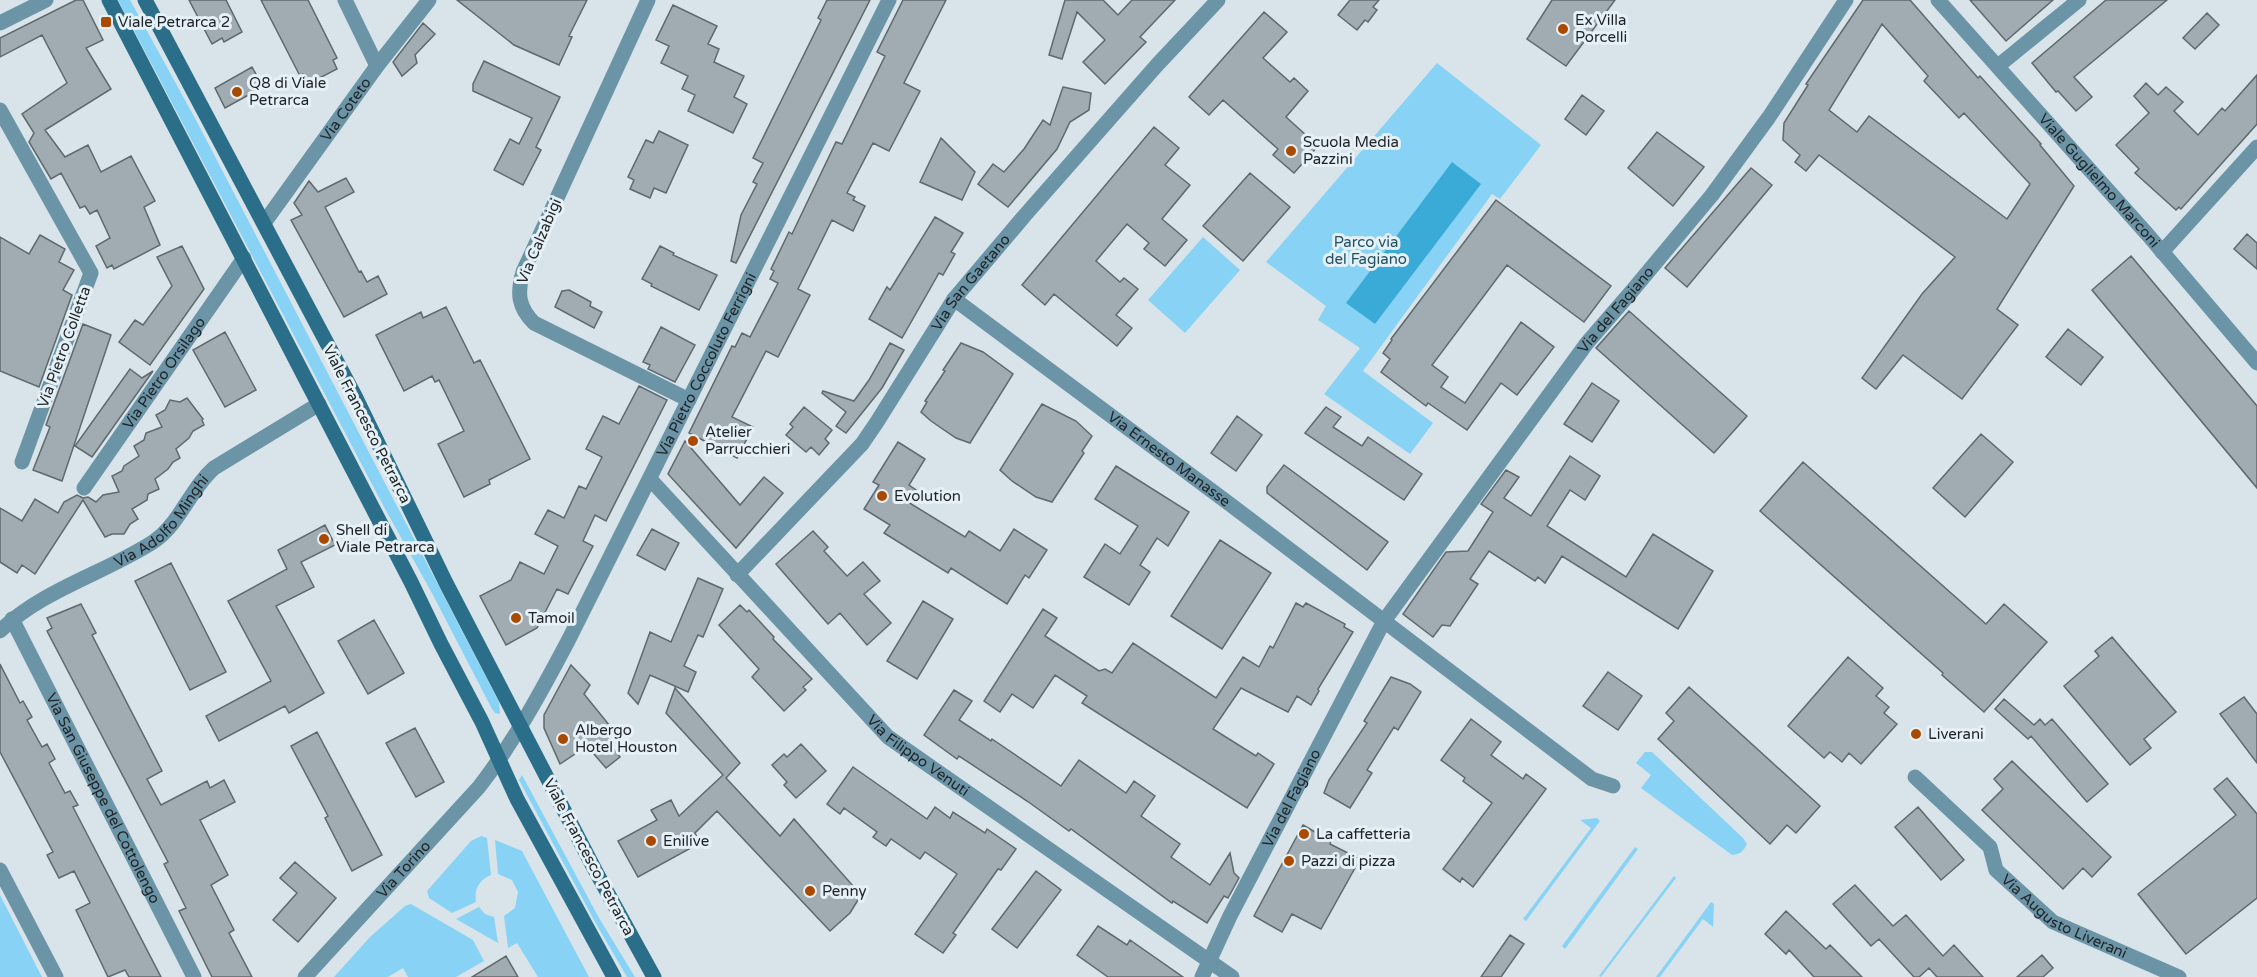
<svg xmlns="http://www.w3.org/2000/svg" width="2257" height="977" viewBox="0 0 2257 977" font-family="'Varela Round',sans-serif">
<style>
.green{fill:#88d3f5}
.forest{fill:#3aaad6}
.building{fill:#a1acb2;stroke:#5e696d;stroke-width:1.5;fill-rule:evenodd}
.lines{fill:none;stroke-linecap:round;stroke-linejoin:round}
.minor{stroke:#6b94a7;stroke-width:15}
.secondary{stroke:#2a6e89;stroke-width:15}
.poi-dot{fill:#aa4a00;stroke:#e5f1f7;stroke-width:2}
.labels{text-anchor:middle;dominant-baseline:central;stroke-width:6;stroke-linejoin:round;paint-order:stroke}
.poi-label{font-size:15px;fill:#1f2325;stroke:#e5f1f7;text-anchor:start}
.street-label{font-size:15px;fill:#1f2325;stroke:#e5f1f7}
.park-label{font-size:15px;fill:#235164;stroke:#e5f1f7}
</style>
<rect width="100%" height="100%" fill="#d8e4e9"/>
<path class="green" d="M 118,0 L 130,0 L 196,120 L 499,702 L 500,714 L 495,713 L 492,709 L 433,595 L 384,507 Z
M 1437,63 L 1541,145 L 1500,199 L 1492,194 L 1363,371 L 1433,423 L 1410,454 L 1324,394 L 1360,348 L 1318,320 L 1326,306 L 1266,262 Z
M 1203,237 L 1240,270 L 1185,333 L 1148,300 Z
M 1645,752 L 1652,752 L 1743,838 L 1747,844 C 1743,852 1740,854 1732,855 L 1641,788 L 1651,775 L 1636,763 Z
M 522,775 L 599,918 L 635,977 L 627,977 L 595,922 L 519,780 Z
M 1597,818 L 1600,821 L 1526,921 L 1523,919 L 1591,828 L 1580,820 Z
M 481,836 L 487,838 L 491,875 C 479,880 474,889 476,902 L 452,913 L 429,898 L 427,891 L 471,841 Z
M 495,840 L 522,851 L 589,977 L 538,977 L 517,943 L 508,948 L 504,916 L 515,908 L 518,892 L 512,880 L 498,874 Z
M 1635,847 L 1638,849 L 1565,949 L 1562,946 Z
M 1674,876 L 1676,878 L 1601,977 L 1599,976 Z
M 0,895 L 42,977 L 0,977 Z
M 1711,902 L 1714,904 L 1713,927 L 1703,919 L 1660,977 L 1656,977 Z
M 411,904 L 473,940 L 484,961 L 456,977 L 408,977 L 403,968 L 388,977 L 334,977 L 370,937 L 405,906 Z
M 479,907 L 485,914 L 494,917 L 498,943 L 456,919 Z"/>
<path class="forest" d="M 1452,162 L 1481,184 L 1375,324 L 1346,303 Z"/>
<path class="building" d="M 76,0 L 83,0 L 103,40 L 86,48 L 111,89 L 45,130 L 65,157 L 88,145 L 101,172 L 131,156 L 155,201 L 144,207 L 160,245 L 114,269 L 112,265 L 107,268 L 96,246 L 110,238 L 97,210 L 90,214 L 85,206 L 80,208 L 61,173 L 51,179 L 29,142 L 34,133 L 22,114 L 67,83 L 42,35 L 0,57 L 0,38 Z
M 189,0 L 226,0 L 242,32 L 224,42 L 222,38 L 212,44 Z
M 261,0 L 308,0 L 337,58 L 333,60 L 337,69 L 308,84 L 303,74 L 300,76 Z
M 457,0 L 587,0 L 569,36 L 572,37 L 559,65 L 514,45 Z
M 827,0 L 870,0 L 736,263 L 731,261 L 741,215 L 757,184 L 753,182 L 763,163 L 753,158 L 821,20 L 818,18 Z
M 903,0 L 946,0 L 904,83 L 920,91 L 889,151 L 873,143 L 847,193 L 855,197 L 853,200 L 865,206 L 853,231 L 832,220 L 798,289 L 810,295 L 778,357 L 766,351 L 732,417 L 753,427 L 737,458 L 689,433 L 732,346 L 735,347 L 742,333 L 750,337 L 778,283 L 770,279 L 774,271 L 771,269 L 789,232 L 792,234 L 836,142 L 842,144 L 885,56 L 877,52 Z
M 1065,0 L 1103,0 L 1118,15 L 1132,0 L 1175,0 L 1140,37 L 1146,42 L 1105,84 L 1083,62 L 1105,40 L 1077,12 L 1062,59 L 1049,55 Z
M 1350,0 L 1379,0 L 1373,7 L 1377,10 L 1368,22 L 1365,20 L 1357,30 L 1338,15 Z
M 1552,0 L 1615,0 L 1566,66 L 1527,39 Z
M 1863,0 L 1910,0 L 1978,78 L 1980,76 L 2041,144 L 2040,145 L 2074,186 L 1997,309 L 2018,325 L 1962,399 L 1903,355 L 1876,389 L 1862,378 L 1922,294 L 1955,257 L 1819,155 L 1806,171 L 1795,162 L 1800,155 L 1783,140 L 1784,123 L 1808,85 L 1806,84 ZM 1882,24 L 1928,76 L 1924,81 L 1959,118 L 1964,113 L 2030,184 L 2007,219 L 1869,116 L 1857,132 L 1829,110 Z
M 1970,0 L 2053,0 L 2006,41 Z
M 2106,0 L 2167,0 L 2074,77 L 2092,97 L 2076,111 L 2058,91 L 2056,92 L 2032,63 Z
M 673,5 L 717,26 L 708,44 L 719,49 L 714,62 L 744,76 L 734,97 L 747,104 L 733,133 L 688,111 L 695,95 L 682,89 L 688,76 L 661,63 L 669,46 L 656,40 Z
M 1264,12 L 1287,32 L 1263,58 L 1290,82 L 1294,78 L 1308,91 L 1286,117 L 1318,146 L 1294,173 L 1273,155 L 1278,149 L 1223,100 L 1209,115 L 1189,97 Z
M 2207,13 L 2219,25 L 2195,49 L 2183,38 Z
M 423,23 L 435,34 L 415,55 L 417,63 L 402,76 L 393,62 Z
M 484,61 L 560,97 L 536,147 L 541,150 L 523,185 L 494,170 L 510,139 L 519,144 L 532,118 L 473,91 L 473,84 Z
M 252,67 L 263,87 L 225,108 L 215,88 Z
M 2257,75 L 2257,124 L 2181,209 L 2179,207 L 2176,210 L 2135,173 L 2139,169 L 2116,145 L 2149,113 L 2134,96 L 2146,83 L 2158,95 L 2166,87 L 2183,102 L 2174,111 L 2198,135 L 2222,108 L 2225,111 Z
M 1063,87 L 1091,93 L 1089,110 L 1070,122 L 1057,149 L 1008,207 L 978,184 L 993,164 L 1004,172 L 1024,149 L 1043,120 L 1050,125 Z
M 1582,95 L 1604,111 L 1586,135 L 1565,119 Z
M 1154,127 L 1179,148 L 1165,165 L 1190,185 L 1162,219 L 1187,240 L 1165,266 L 1144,249 L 1149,243 L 1127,224 L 1096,261 L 1120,282 L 1124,278 L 1138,289 L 1116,315 L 1132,328 L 1117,346 L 1054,294 L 1045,305 L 1022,285 Z
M 659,131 L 688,145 L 666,193 L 654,188 L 650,198 L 630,189 L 634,180 L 628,177 L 646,140 L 653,143 Z
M 1657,132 L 1704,167 L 1673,206 L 1628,168 Z
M 941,138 L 975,172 L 962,200 L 920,182 Z
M 1751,168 L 1772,185 L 1687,287 L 1665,268 Z
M 1250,173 L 1290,207 L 1243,261 L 1203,226 Z
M 346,178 L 354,192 L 325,207 L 359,272 L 361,271 L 367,282 L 378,276 L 387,294 L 344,317 L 291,220 L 302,215 L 294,203 L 309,181 L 318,192 Z
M 1496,200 L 1611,286 L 1584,322 L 1507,265 L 1432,365 L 1448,377 L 1441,387 L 1465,403 L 1521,322 L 1554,347 L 1517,395 L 1501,383 L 1467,430 L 1428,403 L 1426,406 L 1381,372 L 1390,359 L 1383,353 L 1392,340 L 1391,339 Z
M 935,217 L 963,233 L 951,252 L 955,254 L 943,275 L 939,273 L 902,338 L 869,319 L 887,287 L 890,290 Z
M 2247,234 L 2257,243 L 2257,269 L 2234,249 Z
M 40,235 L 65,249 L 59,262 L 74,270 L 63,290 L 72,295 L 39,387 L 0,371 L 0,237 L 29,254 Z
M 182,246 L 204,289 L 150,365 L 119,342 L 135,320 L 143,325 L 172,286 L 157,257 Z
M 660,246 L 674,253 L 673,255 L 717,275 L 699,310 L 651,286 L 652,284 L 642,279 Z
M 2131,256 L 2257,406 L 2257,488 L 2092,290 Z
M 569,290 L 591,302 L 590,306 L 602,312 L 594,328 L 555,307 L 562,291 Z
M 446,307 L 474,363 L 480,360 L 530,459 L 489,480 L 490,484 L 464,497 L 438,444 L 464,431 L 439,380 L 435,382 L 432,376 L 404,391 L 376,335 L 421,312 L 423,318 Z
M 1629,311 L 1747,416 L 1714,453 L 1596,348 Z
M 83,324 L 111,335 L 62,481 L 33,470 L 50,427 L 46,425 Z
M 661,327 L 695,345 L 675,382 L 648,369 L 650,365 L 643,362 Z
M 2068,329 L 2103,357 L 2081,385 L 2046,357 Z
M 225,332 L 256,390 L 225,407 L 193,350 Z
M 890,343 L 904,350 L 882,388 L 846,433 L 836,426 L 846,412 L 822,393 L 823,391 L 854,401 L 869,380 Z
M 961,343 L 983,352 L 1013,374 L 970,443 L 956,438 L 931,421 L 921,412 L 927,402 L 925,401 L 945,371 L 943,370 Z
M 130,369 L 142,378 L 153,371 L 92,457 L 75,446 Z
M 1592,383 L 1619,401 L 1592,442 L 1564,424 Z
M 639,386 L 667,400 L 606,521 L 595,515 L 583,541 L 593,546 L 568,594 L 557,589 L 537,628 L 506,645 L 480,596 L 511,580 L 520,562 L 544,574 L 558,546 L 535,534 L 548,510 L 564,518 L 579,486 L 586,489 L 602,457 L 586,449 L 603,416 L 619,424 Z
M 187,398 L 203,419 L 202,420 L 204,425 L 193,431 L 189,438 L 176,449 L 180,458 L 173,462 L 168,469 L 155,479 L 159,489 L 148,494 L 147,500 L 132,509 L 138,519 L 130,524 L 124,534 L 112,534 L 105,537 L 83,500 L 35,574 L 22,565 L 17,573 L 0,562 L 0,508 L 22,521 L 35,499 L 58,513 L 64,502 L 77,495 L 83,498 L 88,497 L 96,502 L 103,495 L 119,492 L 112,476 L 122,471 L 124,466 L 139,456 L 134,446 L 144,440 L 146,433 L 162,427 L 156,415 L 165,410 L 170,400 L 180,402 Z
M 1042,404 L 1076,421 L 1092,436 L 1082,451 L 1084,453 L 1052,502 L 1036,497 L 1012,481 L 1000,470 Z
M 804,407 L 832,430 L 825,439 L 829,443 L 819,455 L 811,447 L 806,452 L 786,435 L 793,427 L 790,424 Z
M 1326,407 L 1341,417 L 1333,427 L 1362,446 L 1368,437 L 1422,474 L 1404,500 L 1305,433 Z
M 1237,416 L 1262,435 L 1236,471 L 1211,453 Z
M 1981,434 L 2013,462 L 1965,517 L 1933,488 Z
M 685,441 L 740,505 L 764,477 L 783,493 L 736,548 L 668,474 Z
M 898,442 L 925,459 L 909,485 L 916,490 L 908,502 L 965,537 L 969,531 L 1000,551 L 1014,529 L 1047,550 L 1029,578 L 1025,575 L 1007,604 L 951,568 L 948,573 L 884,533 L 890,525 L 864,509 L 879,485 L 873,482 Z
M 1570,456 L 1600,476 L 1585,500 L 1570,490 L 1547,526 L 1626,577 L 1653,534 L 1713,571 L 1678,629 L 1562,556 L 1545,583 L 1538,577 L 1535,581 L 1489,551 L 1470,579 L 1478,584 L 1450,626 L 1442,625 L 1433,637 L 1403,614 L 1446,552 L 1468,551 L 1493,512 L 1481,504 L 1506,470 L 1519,477 L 1504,498 L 1531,516 Z
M 1803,462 L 1986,624 L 2004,604 L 2047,642 L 1984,712 L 1942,675 L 1943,673 L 1760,511 Z
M 1284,465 L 1388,542 L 1367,570 L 1267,493 L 1267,487 Z
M 1116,466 L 1189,512 L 1168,546 L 1157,538 L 1140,565 L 1150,572 L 1129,605 L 1084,577 L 1105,544 L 1120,554 L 1138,526 L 1095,499 Z
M 325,525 L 335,545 L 301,562 L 314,587 L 276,606 L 324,693 L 289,713 L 285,706 L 219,741 L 206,716 L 271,681 L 228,601 L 287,569 L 278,550 Z
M 652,529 L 679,543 L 665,570 L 637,555 Z
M 813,531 L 828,547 L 824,551 L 847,576 L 863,562 L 880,581 L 864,594 L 891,623 L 867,645 L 840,613 L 828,624 L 776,564 Z
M 1220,540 L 1271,573 L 1222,649 L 1171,616 Z
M 171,563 L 226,672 L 190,690 L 135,581 Z
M 698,578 L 723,589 L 703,637 L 698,635 L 684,666 L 696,672 L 688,692 L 650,675 L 638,704 L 628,693 L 650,632 L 671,642 Z
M 923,601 L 953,619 L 917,679 L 887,661 Z
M 1296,603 L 1303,607 L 1306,603 L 1345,624 L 1344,627 L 1353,632 L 1318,689 L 1319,691 L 1311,705 L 1297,696 L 1288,712 L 1241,688 L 1213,729 L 1256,756 L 1258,753 L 1274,764 L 1247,808 L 1082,703 L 1087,696 L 1055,675 L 1033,708 L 1012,694 L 1000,712 L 984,701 L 1043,609 L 1057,618 L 1045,636 L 1099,671 L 1105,669 L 1112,673 L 1133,643 L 1216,698 L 1243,657 L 1259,667 L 1270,646 L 1273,648 Z
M 81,604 L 96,633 L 92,635 L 162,771 L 147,779 L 161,805 L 207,781 L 210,788 L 224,780 L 235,802 L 200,820 L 228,875 L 211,885 L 234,930 L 229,933 L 252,977 L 212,977 L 179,911 L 186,908 L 164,864 L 168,862 L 47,631 L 52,628 L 47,618 Z
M 740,605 L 747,612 L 749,610 L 774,637 L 773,639 L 812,679 L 803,687 L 806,690 L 784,711 L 752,677 L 759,669 L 719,625 Z
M 374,620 L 404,673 L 368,694 L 338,641 Z
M 2112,637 L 2176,712 L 2144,739 L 2151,748 L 2130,765 L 2064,686 L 2099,656 L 2095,651 Z
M 1848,657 L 1883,688 L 1876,696 L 1889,707 L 1884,713 L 1897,724 L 1861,764 L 1849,753 L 1842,762 L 1830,752 L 1824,758 L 1788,726 Z
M 0,664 L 20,703 L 23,701 L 32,717 L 27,720 L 42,747 L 47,744 L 55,759 L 49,763 L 65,793 L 70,791 L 78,805 L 73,807 L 161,977 L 129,977 L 125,970 L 108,977 L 76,910 L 90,903 L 74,871 L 59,878 L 47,855 L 53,852 L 0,752 Z
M 571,665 L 590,685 L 584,694 L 618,736 L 609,744 L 620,757 L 606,768 L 587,746 L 560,764 L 544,728 L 544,715 Z
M 1608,672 L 1642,696 L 1618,730 L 1583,706 Z
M 1391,677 L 1410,684 L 1421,692 L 1398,730 L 1394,727 L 1367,770 L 1372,773 L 1350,808 L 1324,793 L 1329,780 L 1367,723 L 1364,721 Z
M 1689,687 L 1820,806 L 1796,833 L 1787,825 L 1770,844 L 1658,739 L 1674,721 L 1666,713 Z
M 675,688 L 740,763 L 726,778 L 780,836 L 794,819 L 861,895 L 850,913 L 830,931 L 717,811 L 695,833 L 700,843 L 638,877 L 618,841 L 657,820 L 651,810 L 671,800 L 679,816 L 723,775 L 666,713 Z
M 954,690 L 972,701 L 959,720 L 991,741 L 992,739 L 1061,786 L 1079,760 L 1126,793 L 1134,781 L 1155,796 L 1141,816 L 1180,844 L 1171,857 L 1210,885 L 1230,853 L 1234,873 L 1239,878 L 1228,898 L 1224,896 L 1207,923 L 1173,901 L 1172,903 L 1071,829 L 1069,831 L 1027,801 L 959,756 L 957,759 L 924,735 Z
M 2244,697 L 2257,714 L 2257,763 L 2220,714 Z
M 2004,699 L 2034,725 L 2040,719 L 2045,725 L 2052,719 L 2108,784 L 2087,802 L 2031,736 L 2028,739 L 1995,709 Z
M 1471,719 L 1501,742 L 1491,755 L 1523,779 L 1526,774 L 1546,789 L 1473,887 L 1462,878 L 1460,882 L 1443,869 L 1492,803 L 1463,781 L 1465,778 L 1441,760 Z
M 415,728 L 444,782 L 416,797 L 386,743 Z
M 317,732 L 382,855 L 352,871 L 325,818 L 328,816 L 291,746 Z
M 801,744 L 826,771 L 796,798 L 784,785 L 787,782 L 772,765 L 784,754 L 787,757 Z
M 2012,761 L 2111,857 L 2092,877 L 2083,868 L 2063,889 L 1982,810 L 2003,789 L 1994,779 Z
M 853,767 L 927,819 L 935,807 L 950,818 L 953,812 L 985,833 L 987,829 L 1016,849 L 1001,870 L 998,869 L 953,933 L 956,935 L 943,953 L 915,934 L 957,874 L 925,852 L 920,859 L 891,839 L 886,846 L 873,837 L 877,832 L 844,808 L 840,814 L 827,804 Z
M 2227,778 L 2257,814 L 2257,898 L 2186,954 L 2138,894 L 2236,815 L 2214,789 Z
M 1918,807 L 1964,860 L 1941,880 L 1895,827 Z
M 1303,825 L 1331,841 L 1330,844 L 1360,859 L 1321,929 L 1292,914 L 1282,932 L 1254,916 Z
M 295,862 L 336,898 L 298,942 L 273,920 L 297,893 L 280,878 Z
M 1036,871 L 1061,890 L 1017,948 L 992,929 Z
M 1855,885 L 1893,926 L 1906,915 L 1943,956 L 1954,945 L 1983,977 L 1937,977 L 1929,968 L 1919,977 L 1914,977 L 1879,939 L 1871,946 L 1833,904 Z
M 1786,911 L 1826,949 L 1830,945 L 1862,977 L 1814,977 L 1789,950 L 1786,954 L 1765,934 Z
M 1098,926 L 1127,945 L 1130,940 L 1183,977 L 1108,977 L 1077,955 Z
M 1510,935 L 1524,944 L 1501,977 L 1481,977 Z
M 2042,955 L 2053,968 L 2043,977 L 2017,977 Z
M 506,956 L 518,977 L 472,977 Z"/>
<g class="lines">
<g class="minor">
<path d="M 345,0 L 377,66"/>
<path d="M 648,0 L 523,272 C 517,293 518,307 534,323 L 689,400"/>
<path id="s1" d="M 1938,0 L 2148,235 L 2257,363"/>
<path d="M 0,23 L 46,0"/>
<path d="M 1998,66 L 2079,0"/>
<path d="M 0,110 L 91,273 L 22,462"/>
<path id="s2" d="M 264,223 L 377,66 L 429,0"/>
<path d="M 2162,252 L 2257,147"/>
<path id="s3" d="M 954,299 L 1231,505 L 1592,779 L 1613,786"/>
<path id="s4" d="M 650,479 L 888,737 L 1232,977"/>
<path id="s5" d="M 84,488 L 244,258"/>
<path id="s6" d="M 737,575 L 862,444 L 877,422 L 954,299 L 1026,214 L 1157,65 L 1218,0"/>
<path id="s7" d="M 12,619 L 194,977"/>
<path id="s8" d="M 0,631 C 42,590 105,573 153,542 C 180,524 190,489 214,468 L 319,404"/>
<path id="s9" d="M 1915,777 L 1990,847 L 1996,870 L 2053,922 L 2179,977"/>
<path d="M 0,870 L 56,977"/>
<path id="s10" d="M 305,977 L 479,787 C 514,742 541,692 568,641 L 889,0"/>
<path id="s11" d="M 1202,977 L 1230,916 L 1384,621 L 1587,343 L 1632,291 L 1712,195 L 1769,117 L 1846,0"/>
</g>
<path class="secondary" d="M 109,0 L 411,582 L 441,644 L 482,722 L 517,799 L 614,977
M 145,0 L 355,396 L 446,583 L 595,870 L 654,977"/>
</g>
<g class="poi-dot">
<rect x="100" y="16" width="12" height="12" rx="3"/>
<circle cx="1563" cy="29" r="6"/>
<circle cx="237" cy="92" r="6"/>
<circle cx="1291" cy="151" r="6"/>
<circle cx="693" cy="441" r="6"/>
<circle cx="882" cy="496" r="6"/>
<circle cx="324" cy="539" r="6"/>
<circle cx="516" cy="618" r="6"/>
<circle cx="1916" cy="734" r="6"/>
<circle cx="563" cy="739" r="6"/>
<circle cx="1304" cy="834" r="6"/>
<circle cx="651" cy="841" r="6"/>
<circle cx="1289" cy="861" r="6"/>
<circle cx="810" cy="891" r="6"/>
</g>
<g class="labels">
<g class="poi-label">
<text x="1575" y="20">Ex Villa<tspan x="1575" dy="17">Porcelli</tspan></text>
<text x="118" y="22">Viale Petrarca 2</text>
<text x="249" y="83">Q8 di Viale<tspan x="249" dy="17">Petrarca</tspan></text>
<text x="1303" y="142">Scuola Media<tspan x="1303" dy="17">Pazzini</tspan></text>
<text x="705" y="432">Atelier<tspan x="705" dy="17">Parrucchieri</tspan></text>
<text x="894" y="496">Evolution</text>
<text x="336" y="530">Shell di<tspan x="336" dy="17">Viale Petrarca</tspan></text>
<text x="528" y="618">Tamoil</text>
<text x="575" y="730">Albergo<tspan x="575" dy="17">Hotel Houston</tspan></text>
<text x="1928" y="734">Liverani</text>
<text x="1316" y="834">La caffetteria</text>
<text x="663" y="841">Enilive</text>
<text x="1301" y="861">Pazzi di pizza</text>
<text x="822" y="891">Penny</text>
</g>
<g class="street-label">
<text stroke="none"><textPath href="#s2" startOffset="140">Via Coteto</textPath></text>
<text stroke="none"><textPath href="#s1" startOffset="242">Viale Guglielmo Marconi</textPath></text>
<text transform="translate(539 241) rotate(-67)">Via Calzabigi</text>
<text stroke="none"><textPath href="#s6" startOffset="376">Via San Gaetano</textPath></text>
<text stroke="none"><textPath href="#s11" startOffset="788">Via del Fagiano</textPath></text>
<text transform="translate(64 347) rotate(-70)">Via Pietro Colletta</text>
<text stroke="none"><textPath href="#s10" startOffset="738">Via Pietro Coccoluto Ferrigni</textPath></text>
<text stroke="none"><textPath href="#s5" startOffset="140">Via Pietro Orsilago</textPath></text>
<text transform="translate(367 424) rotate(63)">Viale Francesco Petrarca</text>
<text stroke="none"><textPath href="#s3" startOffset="268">Via Ernesto Manasse</textPath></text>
<text stroke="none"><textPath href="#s8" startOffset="198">Via Adolfo Minghi</textPath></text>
<text stroke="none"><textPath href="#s4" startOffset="386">Via Filippo Venuti</textPath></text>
<text stroke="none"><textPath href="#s7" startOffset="201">Via San Giuseppe del Cottolengo</textPath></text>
<text stroke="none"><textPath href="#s11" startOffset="200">Via del Fagiano</textPath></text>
<text transform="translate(589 857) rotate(62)">Viale Francesco Petrarca</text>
<text stroke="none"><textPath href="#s10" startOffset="146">Via Torino</textPath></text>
<text stroke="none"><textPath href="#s9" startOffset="210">Via Augusto Liverani</textPath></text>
</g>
<g class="park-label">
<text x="1366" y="242">Parco via<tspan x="1366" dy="17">del Fagiano</tspan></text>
</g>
</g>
</svg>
